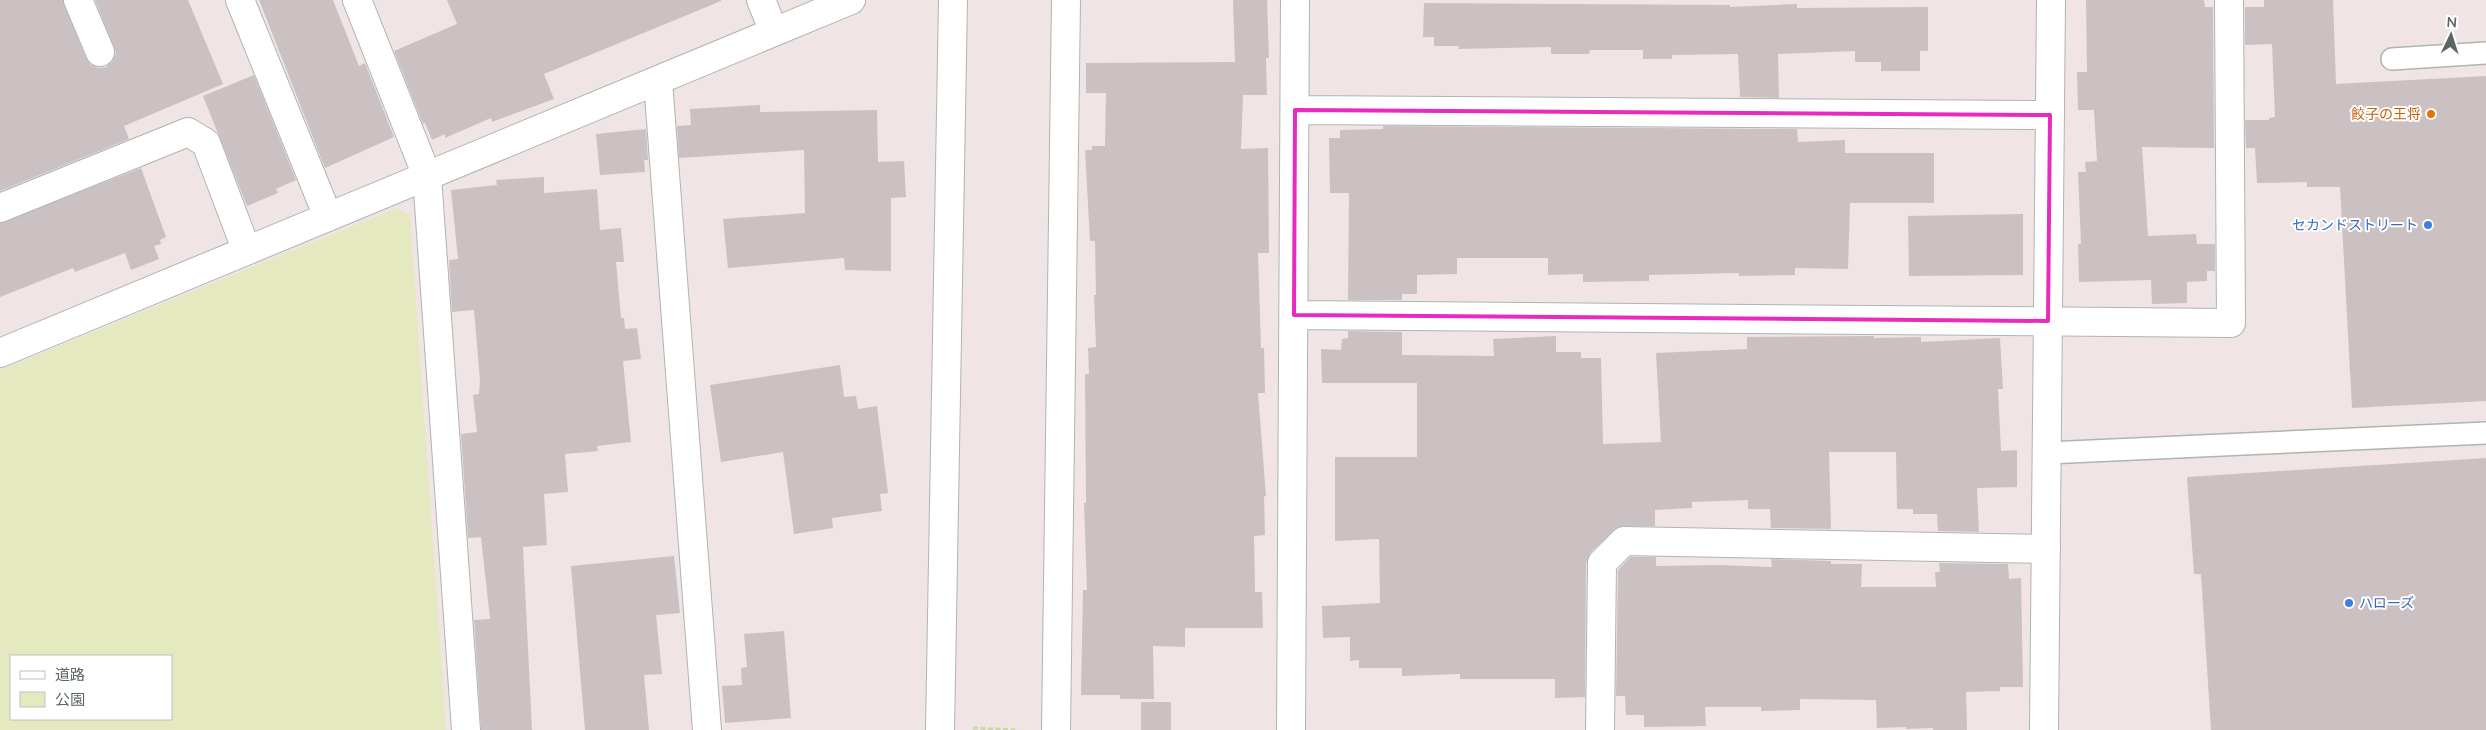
<svg xmlns="http://www.w3.org/2000/svg" width="2486" height="730" viewBox="0 0 2486 730" font-family="'Nunito Sans','Noto Sans JP',sans-serif">
<style>
.green{fill:#e4e9bf;fill-rule:evenodd}
.building{fill:#cbc1c3}
.lines{fill:none;stroke-linecap:round;stroke-linejoin:round}
.service-casing{stroke:#adb5b4;stroke-width:24}
.minor-casing{stroke:#adb5b4;stroke-width:30}
.tertiary-casing{stroke:#adb5b4;stroke-width:30}
.path{stroke:#c5dca1;stroke-width:3;stroke-dasharray:5 2.5;stroke-linecap:butt}
.service{stroke:#fff;stroke-width:21}
.minor{stroke:#fff;stroke-width:28}
.tertiary{stroke:#fff;stroke-width:28}
.marked{fill:none;stroke:#e82bc0;stroke-width:4;stroke-linejoin:round}
.food-dot{fill:#e8710a;stroke:#fff;stroke-width:2}
.shop-dot{fill:#3f7fe0;stroke:#fff;stroke-width:2}
.labels{text-anchor:middle;dominant-baseline:central;stroke-width:4;stroke-linejoin:round;paint-order:stroke}
.food-label{font-size:14px;fill:#c56008;stroke:#fff;text-anchor:end}
.shop-label{font-size:14px;fill:#366cbe;stroke:#fff;text-anchor:end}
</style>
<rect width="100%" height="100%" fill="#f0e4e5"/>
<path class="green" d="M 397,208 L 410,215 L 446,730 L 0,730 L 0,370 ZM 11,656 L 171,656 L 171,719 L 11,719 Z"/>
<path class="building" d="M 0,0 L 63,0 L 86,58 L 91,65 L 99,68 L 106,67 L 112,62 L 116,53 L 95,0 L 188,0 L 223,84 L 124,126 L 129,139 L 0,191 Z
M 259,0 L 333,0 L 359,66 L 365,63 L 394,137 L 325,168 Z
M 447,0 L 721,0 L 721,1 L 544,74 L 554,99 L 492,122 L 491,118 L 445,138 L 445,134 L 432,140 L 425,123 L 423,124 L 394,51 L 457,24 Z
M 1233,0 L 1267,0 L 1269,58 L 1266,58 L 1267,95 L 1243,95 L 1241,149 L 1268,148 L 1269,253 L 1258,253 L 1261,348 L 1264,348 L 1265,393 L 1258,393 L 1266,496 L 1264,496 L 1265,535 L 1254,536 L 1255,592 L 1262,592 L 1263,628 L 1185,628 L 1185,647 L 1153,646 L 1154,699 L 1120,699 L 1120,695 L 1081,695 L 1083,590 L 1087,590 L 1084,503 L 1086,503 L 1085,374 L 1089,374 L 1088,348 L 1096,347 L 1094,295 L 1096,295 L 1095,241 L 1090,241 L 1085,150 L 1092,150 L 1092,146 L 1105,146 L 1106,93 L 1086,93 L 1086,63 L 1235,62 Z
M 2086,0 L 2204,0 L 2205,7 L 2213,7 L 2214,148 L 2142,147 L 2148,236 L 2196,234 L 2197,244 L 2215,244 L 2215,271 L 2207,271 L 2207,281 L 2187,282 L 2187,303 L 2152,304 L 2151,280 L 2079,282 L 2078,244 L 2081,244 L 2078,172 L 2086,172 L 2085,162 L 2097,161 L 2094,110 L 2078,110 L 2077,72 L 2087,72 Z
M 2264,0 L 2333,0 L 2336,84 L 2486,76 L 2486,401 L 2352,408 L 2340,187 L 2307,187 L 2307,182 L 2257,183 L 2255,148 L 2246,148 L 2245,120 L 2269,120 L 2269,118 L 2275,117 L 2272,44 L 2245,45 L 2245,7 L 2264,7 Z
M 1424,3 L 1730,5 L 1730,7 L 1797,4 L 1797,8 L 1928,7 L 1928,51 L 1920,51 L 1920,71 L 1881,71 L 1881,62 L 1855,62 L 1855,51 L 1778,54 L 1779,98 L 1740,97 L 1738,54 L 1672,55 L 1672,59 L 1643,59 L 1643,50 L 1590,50 L 1589,54 L 1551,54 L 1551,47 L 1458,49 L 1459,46 L 1434,46 L 1434,37 L 1423,37 Z
M 254,75 L 296,180 L 276,189 L 278,193 L 247,206 L 203,96 Z
M 760,105 L 760,112 L 877,110 L 878,162 L 904,161 L 906,197 L 891,198 L 891,271 L 845,270 L 844,258 L 728,268 L 723,219 L 805,213 L 804,150 L 679,158 L 677,126 L 691,125 L 690,109 Z
M 1383,126 L 1797,129 L 1798,142 L 1845,140 L 1845,153 L 1934,153 L 1934,203 L 1850,203 L 1848,269 L 1795,268 L 1795,275 L 1739,276 L 1739,273 L 1649,275 L 1649,281 L 1583,282 L 1583,274 L 1548,275 L 1548,258 L 1457,258 L 1457,274 L 1417,275 L 1417,294 L 1402,294 L 1402,300 L 1348,300 L 1349,193 L 1330,193 L 1329,138 L 1340,138 L 1340,130 L 1383,129 Z
M 646,129 L 648,160 L 644,160 L 645,172 L 600,175 L 596,134 Z
M 141,168 L 166,237 L 160,240 L 161,244 L 154,246 L 159,259 L 131,270 L 125,253 L 75,272 L 73,268 L 0,297 L 0,223 Z
M 544,177 L 544,193 L 597,189 L 600,230 L 621,228 L 624,262 L 616,262 L 621,318 L 624,318 L 625,329 L 637,328 L 641,359 L 623,361 L 631,442 L 597,446 L 598,451 L 565,454 L 568,492 L 544,494 L 547,545 L 523,547 L 532,730 L 481,730 L 474,620 L 490,619 L 481,537 L 468,538 L 461,434 L 477,432 L 473,395 L 479,394 L 480,381 L 474,310 L 452,312 L 449,260 L 458,259 L 451,190 L 497,185 L 496,180 Z
M 2023,214 L 2023,275 L 1909,276 L 1908,216 Z
M 1348,331 L 1402,332 L 1402,355 L 1494,356 L 1493,339 L 1556,336 L 1556,352 L 1581,352 L 1581,358 L 1601,358 L 1603,444 L 1661,442 L 1656,353 L 1747,349 L 1747,337 L 1874,336 L 1874,338 L 1921,337 L 1921,342 L 2000,338 L 2003,389 L 1998,389 L 2001,451 L 2017,450 L 2017,487 L 1977,488 L 1979,532 L 1938,531 L 1937,514 L 1913,514 L 1913,509 L 1897,509 L 1896,452 L 1829,452 L 1831,529 L 1771,528 L 1770,509 L 1748,509 L 1748,500 L 1692,502 L 1692,508 L 1655,510 L 1655,526 L 1618,527 L 1591,552 L 1586,563 L 1585,697 L 1555,698 L 1555,679 L 1460,679 L 1460,674 L 1402,676 L 1402,668 L 1359,668 L 1359,660 L 1350,661 L 1350,637 L 1323,638 L 1322,606 L 1380,603 L 1379,539 L 1335,541 L 1335,457 L 1417,457 L 1417,383 L 1322,383 L 1321,349 L 1341,350 L 1342,339 L 1348,338 Z
M 840,365 L 844,397 L 856,396 L 858,409 L 877,406 L 888,493 L 880,494 L 882,511 L 832,518 L 833,528 L 794,534 L 783,452 L 721,462 L 710,385 Z
M 2486,458 L 2486,730 L 2211,730 L 2201,574 L 2194,574 L 2187,477 Z
M 674,556 L 680,613 L 656,615 L 662,674 L 644,675 L 649,730 L 585,730 L 571,566 Z
M 1630,557 L 1656,557 L 1656,566 L 1719,565 L 1772,567 L 1771,559 L 1831,561 L 1831,564 L 1862,564 L 1861,587 L 1936,587 L 1935,572 L 1940,572 L 1939,563 L 2008,564 L 2009,579 L 2021,578 L 2023,687 L 2000,687 L 2000,691 L 1966,692 L 1967,730 L 1933,730 L 1933,728 L 1906,729 L 1906,727 L 1877,728 L 1876,700 L 1800,699 L 1800,710 L 1761,711 L 1761,707 L 1705,707 L 1706,726 L 1644,727 L 1644,715 L 1626,715 L 1625,696 L 1616,696 L 1618,570 Z
M 784,631 L 791,718 L 725,723 L 722,686 L 742,685 L 741,668 L 747,667 L 744,634 Z
M 1141,702 L 1171,702 L 1171,730 L 1141,730 Z"/>
<g class="lines">
<g class="service-casing">
<path id="service" d="M 2392,59 L 2486,53
M 2047,453 L 2486,433"/>
</g>
<g class="minor-casing">
<path id="minor" d="M 78,0 L 100,52
M 240,0 L 328,217
M 357,0 L 427,176 L 466,730
M 761,0 L 774,32
M 658,81 L 707,730
M 1295,110 L 2050,115
M 0,208 L 188,132 L 206,143 L 246,249
M 1294,315 L 2231,323 L 2229,0
M 0,353 L 851,0
M 1056,730 L 1066,0
M 1291,730 L 1295,0
M 1600,730 L 1602,563 L 1624,541 L 2046,549"/>
</g>
<g class="tertiary-casing">
<path id="tertiary" d="M 940,730 L 953,0
M 2044,730 L 2051,0"/>
</g>
<path class="path" d="M 973,728 L 1018,730"/>
<use href="#service" class="service"/>
<use href="#minor" class="minor"/>
<use href="#tertiary" class="tertiary"/>
</g>
<path class="marked" d="M 1295,110 L 2050,115 L 2048,321 L 1294,315 Z"/>
<circle class="food-dot" cx="2431" cy="114" r="5"/>
<g class="shop-dot">
<circle cx="2428" cy="225" r="5"/>
<circle cx="2349" cy="603" r="5"/>
</g>
<g class="labels">
<g class="food-label">
<text x="2421" y="114">餃子の王将</text>
</g>
<g class="shop-label">
<text x="2418" y="225">セカンドストリート</text>
<text x="2359" y="603" text-anchor="start">ハローズ</text>
</g>
</g>
<rect x="10" y="655" width="162" height="65" fill="#ffffff" stroke="#bec2c1"/>
<rect x="20" y="671" width="25" height="8" fill="#ffffff" stroke="#bec2c1"/>
<text x="55" y="680" font-size="15" fill="#5c6663">道路</text>
<rect x="20" y="692" width="25" height="15" fill="#e4e9bf" stroke="#bec2c1"/>
<text x="55" y="705" font-size="15" fill="#5c6663">公園</text>
<g transform="translate(2451 35) rotate(4)" stroke="#ffffff" stroke-width="4" paint-order="stroke">
<path d="M0-4L9 19L0 12L-9 19Z" fill="#5c6663"/>
<text y="-8" font-size="14" font-weight="bold" text-anchor="middle" fill="#5c6663">N</text>
</g>
</svg>
